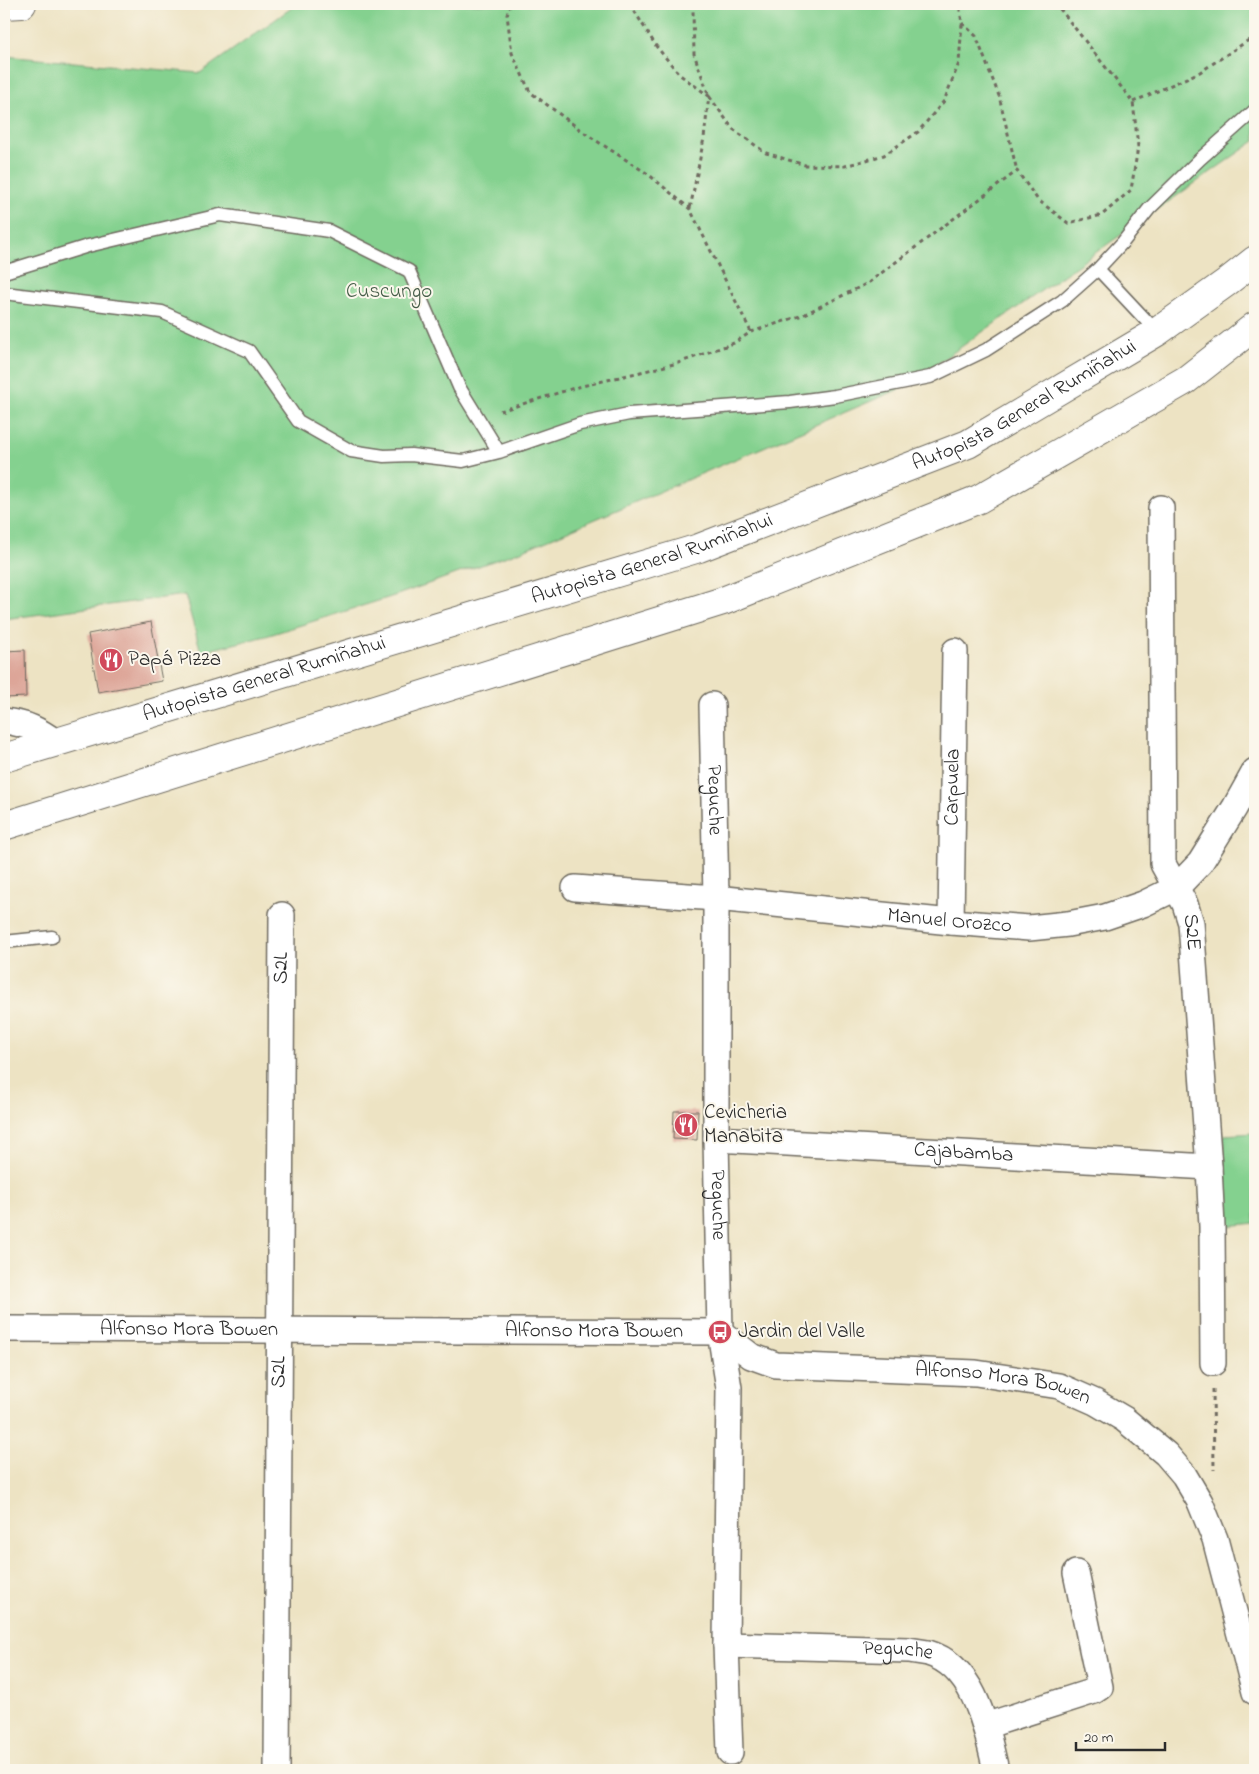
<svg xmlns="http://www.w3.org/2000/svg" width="1259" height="1774" viewBox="0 0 1259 1774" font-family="'Indie Flower',sans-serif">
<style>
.green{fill:#84d18f;stroke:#587e5d}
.building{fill:#dda598}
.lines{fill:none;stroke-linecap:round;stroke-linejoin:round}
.lane-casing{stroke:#6f6b60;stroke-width:15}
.street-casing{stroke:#6f6b60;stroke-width:28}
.secondary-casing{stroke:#6f6b60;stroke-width:30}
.highway-casing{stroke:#6f6b60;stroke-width:30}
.path{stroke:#6f6b60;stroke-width:3;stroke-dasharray:4 4;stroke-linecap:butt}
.lane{stroke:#fff;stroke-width:12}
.street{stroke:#fff;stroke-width:25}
.secondary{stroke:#fff;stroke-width:28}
.highway{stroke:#fff;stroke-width:28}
.labels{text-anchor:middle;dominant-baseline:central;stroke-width:4;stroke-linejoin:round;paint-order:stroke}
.park-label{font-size:21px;fill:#465d49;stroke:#fbf7ec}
.street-label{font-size:21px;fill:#2b2b2b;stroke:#fbf7ec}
.poi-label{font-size:21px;fill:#2b2b2b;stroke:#fbf7ec;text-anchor:start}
</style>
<rect width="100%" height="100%" fill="#fbf7ec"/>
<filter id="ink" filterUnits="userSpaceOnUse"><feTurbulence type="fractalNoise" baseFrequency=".02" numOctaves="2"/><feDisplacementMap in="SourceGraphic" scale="10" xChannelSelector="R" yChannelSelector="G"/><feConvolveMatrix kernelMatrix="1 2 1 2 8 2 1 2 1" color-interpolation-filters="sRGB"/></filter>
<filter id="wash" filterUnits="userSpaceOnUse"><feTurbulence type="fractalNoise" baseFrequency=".0096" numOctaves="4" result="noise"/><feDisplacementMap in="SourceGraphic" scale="20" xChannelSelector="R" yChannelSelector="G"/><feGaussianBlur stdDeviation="1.12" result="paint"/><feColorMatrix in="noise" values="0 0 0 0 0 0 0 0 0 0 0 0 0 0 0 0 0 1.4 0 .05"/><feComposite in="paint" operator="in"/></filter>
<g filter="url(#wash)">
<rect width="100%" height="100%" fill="#ede3c3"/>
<path class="green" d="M 297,4 L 1255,4 L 1255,141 L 904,387 L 521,551 L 394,596 L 266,636 L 201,652 L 185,595 L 4,619 L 4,56 L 200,73 Z
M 1255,1133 L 1255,1223 L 1227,1226 L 1224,1135 Z"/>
<g id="blocks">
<path class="building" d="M 151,622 L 162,681 L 98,692 L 88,634 Z
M 25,650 L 26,697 L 4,698 L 4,651 Z
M 674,1111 L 698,1111 L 697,1140 L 673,1139 Z"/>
</g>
</g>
<g filter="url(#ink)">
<use href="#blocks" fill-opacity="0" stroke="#6f6b60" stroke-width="1"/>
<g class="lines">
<g class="lane-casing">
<path id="lane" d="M 1098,269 L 1157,332
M 4,272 L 88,246 L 220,215 L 329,231 L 409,271 L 459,387 L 499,452
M 4,293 L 162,312 L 249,351 L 298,421 L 351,451 L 384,456 L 411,455 L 463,461 L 499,452 L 580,424 L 629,414 L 790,402 L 835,396 L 930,377 L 986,350 L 1062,301 L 1098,269 L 1123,242 L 1149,209 L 1200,159 L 1255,110
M 4,942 L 52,937"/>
</g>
<g class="street-casing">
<g id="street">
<path id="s1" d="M 1161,508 L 1163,864 L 1185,904 L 1191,923 L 1209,1167 L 1212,1227 L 1213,1363"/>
<path id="s2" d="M 712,705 L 716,898 L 716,1139 L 720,1332 L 729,1388 L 726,1645 L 730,1752"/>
<path d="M 4,721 C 28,724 37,729 57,743"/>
<path id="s3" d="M 575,888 L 716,898 L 951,922 L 1029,928 L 1068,924 L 1105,917 L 1143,904 L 1176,888 L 1200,863 L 1235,807 L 1255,771"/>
<path id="s4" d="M 951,922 L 955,651"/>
<path id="s5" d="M 716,1139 L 1209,1167"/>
<path id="s6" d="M 4,1329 L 720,1332 L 751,1356 L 776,1365 L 976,1373 L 1059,1386 L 1095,1402 L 1124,1419 L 1166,1454 L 1184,1475 L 1200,1502 L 1215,1539 L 1255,1692"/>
<path id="s7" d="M 726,1645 L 909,1650 C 915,1651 922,1652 928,1653 C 976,1667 986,1729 996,1770"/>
<path d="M 985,1726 L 1094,1691 L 1100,1687 L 1076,1573"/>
<path id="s8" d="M 277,1770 L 282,915"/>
</g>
</g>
<g class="secondary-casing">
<path id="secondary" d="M 4,5 L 22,4"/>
</g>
<g class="highway-casing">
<g id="highway">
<path id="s9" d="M 4,758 L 699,548 L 968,444 L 1157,332 L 1227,282 L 1255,260"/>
<path d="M 4,826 L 723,601 L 979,499 L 1186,380 L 1255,326"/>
</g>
</g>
<path class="path" d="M 510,4 L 507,15 L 512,53 L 530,92 L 586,134 L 648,174 L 690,209 L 751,332
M 630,4 L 656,46 L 680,75 L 709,96 L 704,138 L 690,209
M 696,4 L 693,11 L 694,54 L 709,96 L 733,129 L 766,153 L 805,165 L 845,166 L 884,155 L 918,132 L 944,101 L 959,63 L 962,23 L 959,4
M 962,23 L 976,36 L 999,96 L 1017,171
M 1133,102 L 1200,72 L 1255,36
M 500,411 L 574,388 L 678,363 L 734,343 L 751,332 L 803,315 L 868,283 L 1017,171 L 1038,200 L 1068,223 L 1102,215 L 1131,190 L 1138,147 L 1133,102 L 1056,4
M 1213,1389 L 1214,1470"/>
<use href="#lane" class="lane"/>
<use href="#street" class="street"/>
<use href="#secondary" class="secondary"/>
<use href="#highway" class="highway"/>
</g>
</g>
<defs>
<g id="restaurant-disc" transform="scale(1.25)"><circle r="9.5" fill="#d1495b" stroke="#fbf7ec"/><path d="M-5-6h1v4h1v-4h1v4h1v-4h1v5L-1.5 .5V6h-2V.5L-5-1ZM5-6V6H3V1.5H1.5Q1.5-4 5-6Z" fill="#fff"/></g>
<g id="bus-disc" transform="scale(1.25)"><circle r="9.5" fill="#d1495b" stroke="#fbf7ec"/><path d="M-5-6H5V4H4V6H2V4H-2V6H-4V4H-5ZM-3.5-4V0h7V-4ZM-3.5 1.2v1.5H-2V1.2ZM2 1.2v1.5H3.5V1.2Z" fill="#fff"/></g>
</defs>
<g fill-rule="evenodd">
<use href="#restaurant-disc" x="111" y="660"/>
<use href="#restaurant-disc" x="686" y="1125"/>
<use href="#bus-disc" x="720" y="1332"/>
</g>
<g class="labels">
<g class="park-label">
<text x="389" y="292">Cuscungo</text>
</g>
<g class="street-label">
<text stroke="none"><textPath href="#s9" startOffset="1082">Autopista General Rumiñahui</textPath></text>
<text stroke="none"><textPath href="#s9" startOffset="678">Autopista General Rumiñahui</textPath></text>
<text stroke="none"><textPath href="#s9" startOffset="272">Autopista General Rumiñahui</textPath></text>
<text stroke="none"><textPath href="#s4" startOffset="135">Carpuela</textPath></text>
<text stroke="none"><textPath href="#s2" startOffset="95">Peguche</textPath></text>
<text stroke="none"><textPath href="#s3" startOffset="376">Manuel Orozco</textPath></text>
<text stroke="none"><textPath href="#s1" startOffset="431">S2E</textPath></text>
<text stroke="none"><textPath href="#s8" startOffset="802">S2L</textPath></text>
<text stroke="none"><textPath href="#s5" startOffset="248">Cajabamba</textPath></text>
<text stroke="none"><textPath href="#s2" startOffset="500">Peguche</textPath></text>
<text stroke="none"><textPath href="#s6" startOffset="185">Alfonso Mora Bowen</textPath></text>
<text stroke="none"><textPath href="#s6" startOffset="590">Alfonso Mora Bowen</textPath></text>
<text stroke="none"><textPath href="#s8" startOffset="398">S2L</textPath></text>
<text stroke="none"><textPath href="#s6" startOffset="1010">Alfonso Mora Bowen</textPath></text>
<text stroke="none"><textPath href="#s7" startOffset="172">Peguche</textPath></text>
</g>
<g class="poi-label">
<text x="128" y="660">Papá Pizza</text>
<text x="704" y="1113">Cevicheria<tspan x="704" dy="24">Manabita</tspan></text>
<text x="738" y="1332">Jardin del Valle</text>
</g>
</g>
<rect width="1259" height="1774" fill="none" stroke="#fbf7ec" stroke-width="20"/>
<path d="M1076 1742v8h89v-8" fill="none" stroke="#2b2b2b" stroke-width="2.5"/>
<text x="1084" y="1742" font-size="15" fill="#2b2b2b" stroke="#fbf7ec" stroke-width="4" paint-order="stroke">20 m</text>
</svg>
